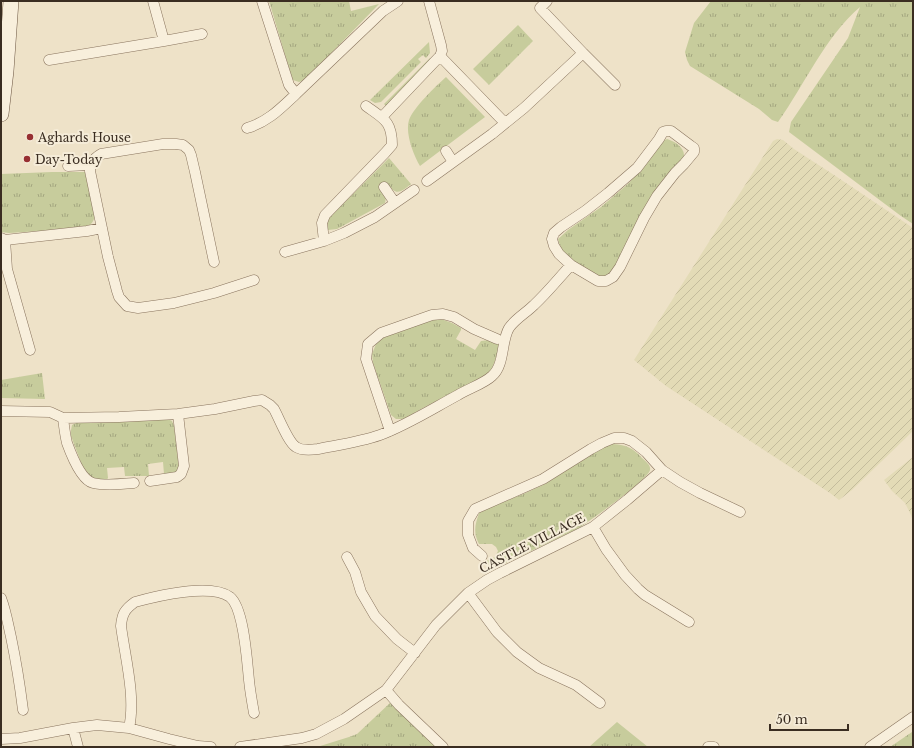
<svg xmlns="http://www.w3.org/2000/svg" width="914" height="748" viewBox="0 0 914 748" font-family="'Libre Baskerville',serif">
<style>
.farmland{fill:url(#farmland-furrows)}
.grass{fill:url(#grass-tufts)}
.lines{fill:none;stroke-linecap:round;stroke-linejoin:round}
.street-casing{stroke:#89745e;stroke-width:11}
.secondary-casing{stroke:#6b5541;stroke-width:16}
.street{stroke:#f8efdc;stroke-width:10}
.secondary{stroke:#f8efdc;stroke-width:15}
.poi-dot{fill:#972f32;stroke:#f5ecd8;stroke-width:1.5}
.labels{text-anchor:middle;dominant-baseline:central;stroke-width:4;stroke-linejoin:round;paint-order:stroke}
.poi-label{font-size:12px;fill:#3a2d21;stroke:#f5ecd8;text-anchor:start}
.street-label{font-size:12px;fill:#3a2d21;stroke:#f5ecd8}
</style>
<defs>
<pattern id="farmland-furrows" width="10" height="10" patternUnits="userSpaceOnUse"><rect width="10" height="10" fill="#e3dbb6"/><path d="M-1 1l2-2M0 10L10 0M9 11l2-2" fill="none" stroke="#c4bc9c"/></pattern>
<pattern id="grass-tufts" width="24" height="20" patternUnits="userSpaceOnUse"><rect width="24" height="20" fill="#c7cc9c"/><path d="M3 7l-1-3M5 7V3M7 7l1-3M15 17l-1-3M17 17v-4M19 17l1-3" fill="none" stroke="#a3a67f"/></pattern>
</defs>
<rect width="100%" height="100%" fill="#eee2c8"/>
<path class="farmland" d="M 777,139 L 783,140 L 794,149 L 834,175 L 913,228 L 913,431 L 852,490 L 839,500 L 830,493 L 666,386 L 634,360 L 773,141 Z
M 913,457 L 913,522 L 911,515 L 905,503 L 892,491 L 884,480 Z"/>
<path class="grass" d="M 269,1 L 349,1 L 351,11 L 379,4 L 305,80 L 299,82 L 293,80 L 291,75 Z
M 711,1 L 913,1 L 913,224 L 901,216 L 789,132 L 791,122 L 848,38 L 860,7 C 825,37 805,84 778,122 L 772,120 L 759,109 L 690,66 L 687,60 L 685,52 L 694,23 Z
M 518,25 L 533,41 L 489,85 L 473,69 Z
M 429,42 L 430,53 L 426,58 L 423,55 L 418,59 L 421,62 L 381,102 L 375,103 L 370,100 Z
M 430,58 L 432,61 L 387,107 L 384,104 Z
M 446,77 L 485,117 L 420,166 C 413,154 405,133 409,120 C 414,107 435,87 446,77 Z
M 667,139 C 674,141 684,147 684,155 C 685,163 668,173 663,180 C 661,182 660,185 658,187 C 654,194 650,200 647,206 C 640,220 619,272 605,276 C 597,279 587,270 580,266 C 570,260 560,251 558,239 L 568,230 L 601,207 L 629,183 L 663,141 Z
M 389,158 L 411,184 C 406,188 399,195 393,190 C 390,188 388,184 386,182 L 379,187 C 383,192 387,196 385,203 L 337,229 L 328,230 L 327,220 Z
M 52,172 L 85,172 C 87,182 96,211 94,219 C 92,224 89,226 85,228 L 9,233 L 1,232 L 1,174 Z
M 441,319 L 452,323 L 461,328 L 461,330 L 456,339 L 475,350 L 481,341 L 489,340 L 500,343 L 495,361 L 491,371 L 482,377 L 421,409 L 404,419 L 396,419 L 391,415 L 373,363 L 372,354 L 376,344 L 383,337 L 427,321 Z
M 42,373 L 45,399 L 1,398 L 1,380 Z
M 168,419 L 172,421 L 174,426 L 179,466 L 177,472 L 164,474 L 163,462 L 148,464 L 149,476 L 125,476 L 124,467 L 107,468 L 108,478 L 106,481 L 94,480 L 83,468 L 71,436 L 71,430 L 72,425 L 76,423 Z
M 613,444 C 627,445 633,448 642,458 C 646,462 651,465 650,470 C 648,480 589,521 579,528 L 491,570 L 486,561 L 495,557 L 498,551 L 496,547 L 492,544 L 479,544 C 473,532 475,525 479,513 L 496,504 L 521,495 L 543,485 L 600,449 Z
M 390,703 L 437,747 L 317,747 L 349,737 L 357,734 Z
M 617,722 L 648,747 L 589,747 Z
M 913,731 L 913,747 L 890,747 L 912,732 Z"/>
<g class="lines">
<g class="street-casing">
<path id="street" d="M 153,1 L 164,41 L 202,34
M 262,1 L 289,85 L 296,94 L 383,11 L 398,1
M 547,1 L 540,8 L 583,53 L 615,85
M 440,56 L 505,123
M 49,60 L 164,41
M 382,117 L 440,56 L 442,51 L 441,45 L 429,1
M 247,128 C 268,122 281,108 296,94
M 666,131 L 671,131 L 691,146 L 694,148 L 694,152 L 684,164 L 675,173 L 657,196 L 644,218 L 620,267 L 613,277 L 606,281 L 598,281 L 571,265 L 559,254 L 554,246 L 552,239 L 554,233 L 561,227 L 585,211 L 608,193 L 637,168 L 659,139 L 663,132 Z
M 446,151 L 453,162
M 68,166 L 90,165
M 427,181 L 492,134 L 524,108 L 583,53
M 384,187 L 395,203
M 1,238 L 5,240 L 7,269 L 30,350
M 5,240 L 87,231 L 102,228
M 324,241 L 322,223 L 325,215 L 385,153 L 392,145 C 392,121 384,119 366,106
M 285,252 L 324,241 L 344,233 L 375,217 L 414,190
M 214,262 L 195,172 L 191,155 L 189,150 L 183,145 L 176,144 L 163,144 L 101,154 C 94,158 90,163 90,171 L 108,257 L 117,291 L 119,297 L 127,306 L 138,308 L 174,303 L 214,293 L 254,280
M 1,411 L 50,412 L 63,418 L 119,417 L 178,414 L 215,409 L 254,401 L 262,400 L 270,405 L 274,409 C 279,418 288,442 296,447 C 302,451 311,450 318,449 C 338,445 360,442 380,435 C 407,425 432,409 458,395 C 468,389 485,383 492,376 C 505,365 501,341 509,328 C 515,319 526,313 534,305 C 547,293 559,278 571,265
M 63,418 C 64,426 65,435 67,443 C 71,454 81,480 93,483 C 106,486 120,484 134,483
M 390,431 L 366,359 L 368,344 L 381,333 L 432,315 L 443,314 L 454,317 L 474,329 L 497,339
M 150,481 L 177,477 L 181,474 L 184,466 L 178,414
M 593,527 L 606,549 L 625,575 L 638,589 L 645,595 L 689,622
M 482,556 L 473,548 L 468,535 L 468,521 L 475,509 L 543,479 L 591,449 L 602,443 L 614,438 L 624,438 L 632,441 L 646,452 L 662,470 L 680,482 L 700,493 L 740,512
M 347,557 L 355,572 L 361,592 L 375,616 L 397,639 L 415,653
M 468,593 L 497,632 L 517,652 L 539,668 L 576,685 L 600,703
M 1,598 C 6,611 8,624 11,637 C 16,661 20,686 23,710
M 386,690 L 399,705 L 443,747
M 73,728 L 78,747
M 129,728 C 136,697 125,657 121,626 C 122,614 125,609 135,602 C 157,596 211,583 230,597 C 244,608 247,661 249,680 C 250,691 252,702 254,713
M 1,739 L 20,738 L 73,728 L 97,725 L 129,728 L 169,739 L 198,746 L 211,747
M 240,747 L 302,738 L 316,734 L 344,719 L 386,690 L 436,625 L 468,593 L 487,580 L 500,573 L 593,527 L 627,500 L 662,470
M 708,747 L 714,747
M 870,747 L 913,717"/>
</g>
<g class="secondary-casing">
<path id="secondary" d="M 1,114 L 6,71 L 11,1"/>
</g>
<use href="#street" class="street"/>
<use href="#secondary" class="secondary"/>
</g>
<g class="poi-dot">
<circle cx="30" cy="137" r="4"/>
<circle cx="27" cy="159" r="4"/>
</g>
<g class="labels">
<g class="poi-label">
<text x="38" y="137">Aghards House</text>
<text x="35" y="159">Day-Today</text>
</g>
<g class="street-label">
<text transform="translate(532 543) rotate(-27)">CASTLE VILLAGE</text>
</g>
</g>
<rect width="914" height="748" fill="none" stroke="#3a2d21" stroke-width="4"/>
<path d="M770 724v6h78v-6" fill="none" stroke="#3a2d21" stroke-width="2"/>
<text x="776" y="724" font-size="12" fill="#3a2d21" stroke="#f5ecd8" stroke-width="3" paint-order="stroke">50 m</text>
</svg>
